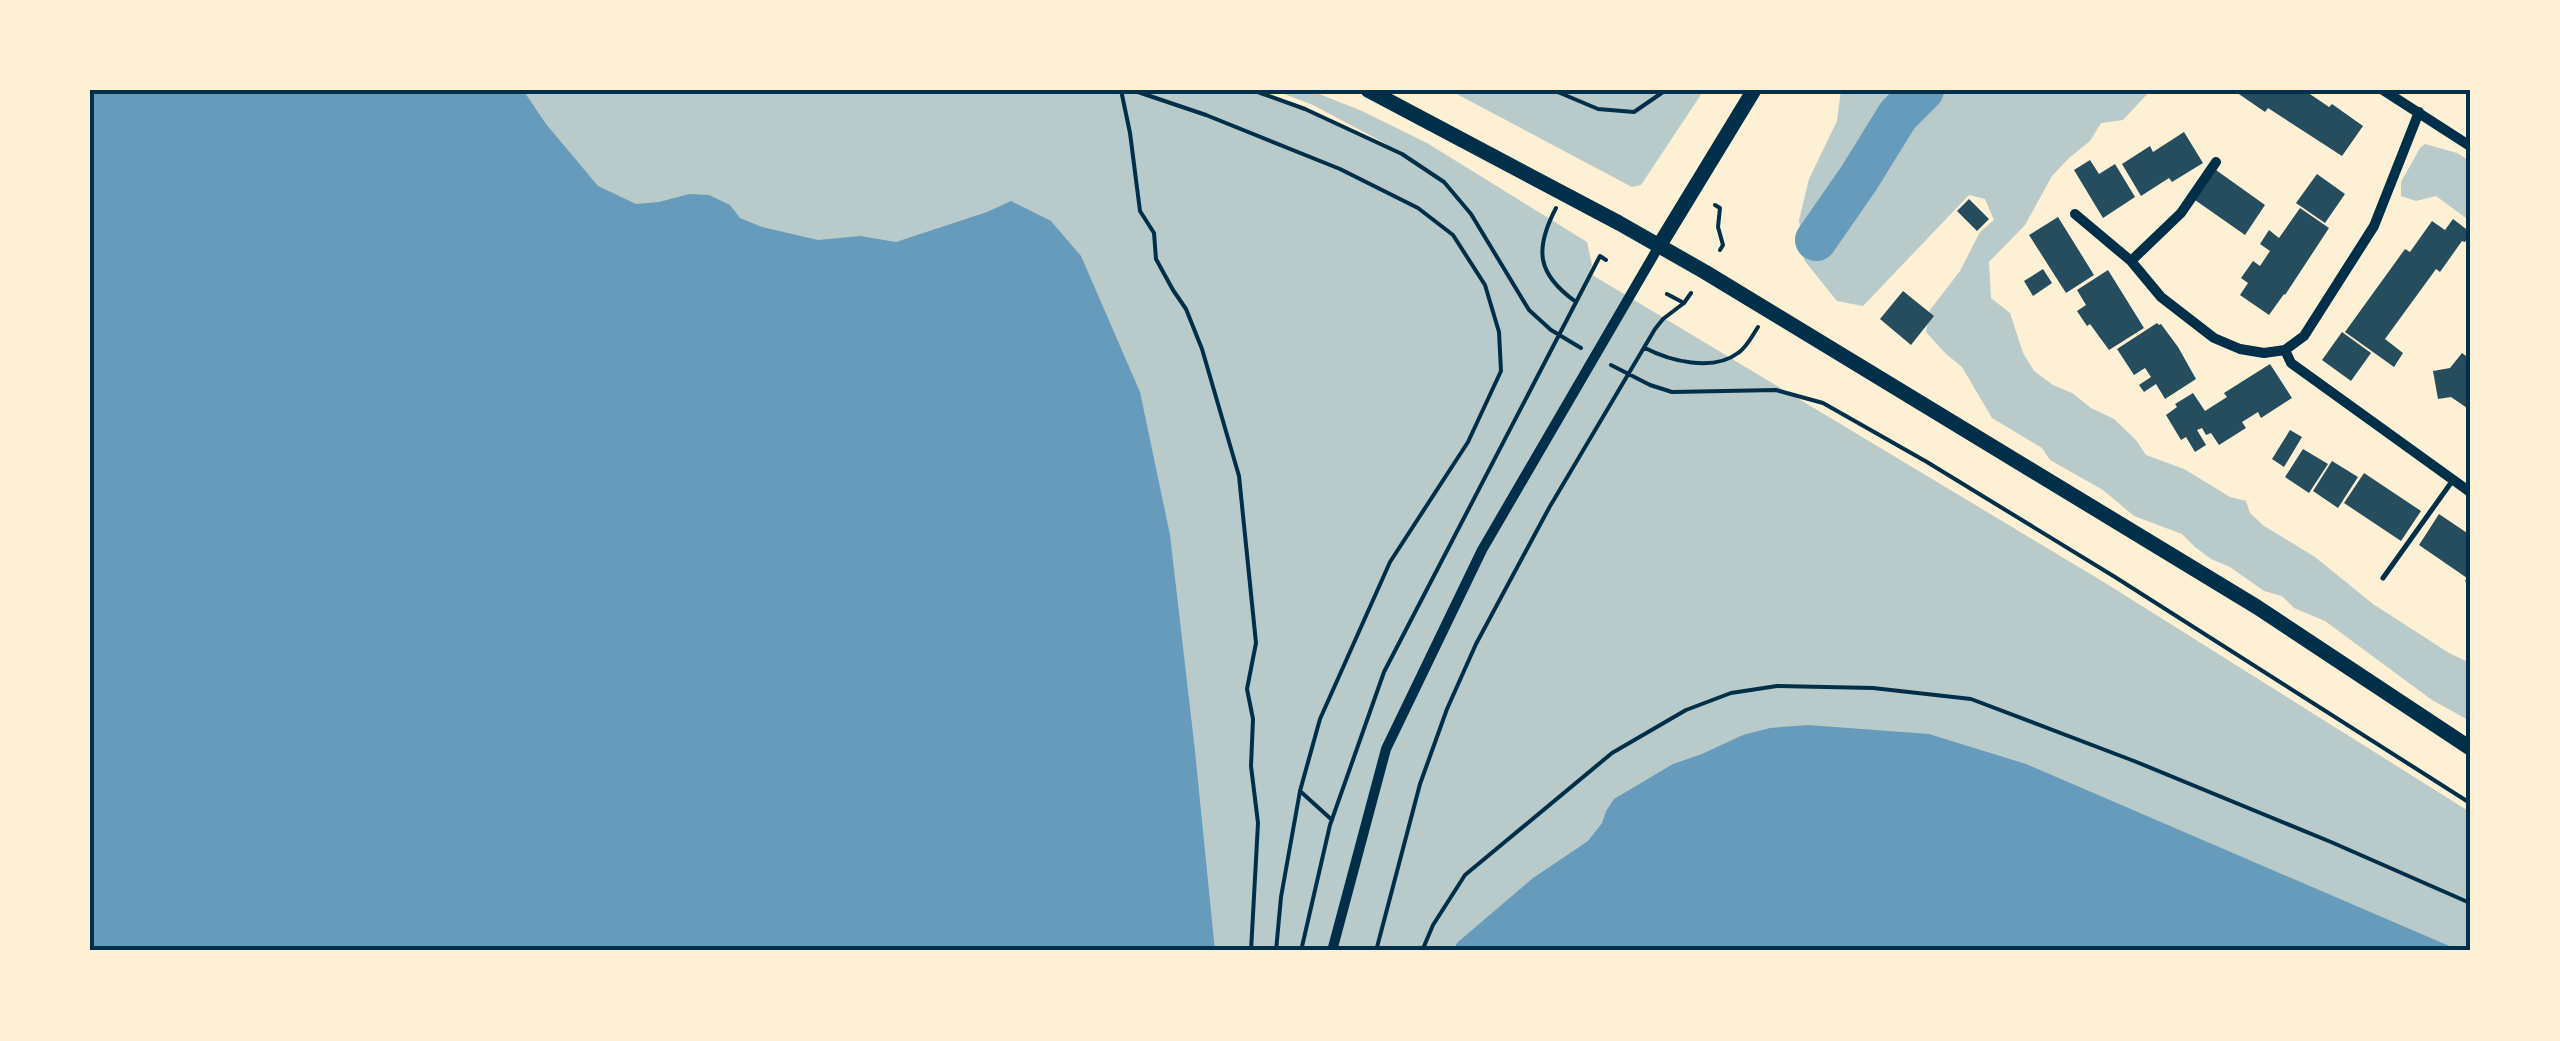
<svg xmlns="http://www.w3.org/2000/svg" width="2560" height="1041" viewBox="0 0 2560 1041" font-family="'PT Sans',sans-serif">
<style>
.green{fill:#b9caca}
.water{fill:#669bbc}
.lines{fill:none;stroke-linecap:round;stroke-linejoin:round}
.river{stroke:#669bbc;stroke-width:42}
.building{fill:#264d5e}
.path{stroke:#003049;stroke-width:4}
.service{stroke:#003049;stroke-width:5}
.minor{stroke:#003049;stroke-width:10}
.secondary{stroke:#003049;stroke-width:15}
.neatline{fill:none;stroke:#003049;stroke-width:4}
</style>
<rect width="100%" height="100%" fill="#fdf0d5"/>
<path class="green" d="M 90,90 L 1252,90 L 1305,109 L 1388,145 L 1313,105 L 1274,90 L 1309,90 L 1362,111 L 1427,143 L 1587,242 L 1592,265 L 1589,273 L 2107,584 L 2470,812 L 2470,951 L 90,951 Z
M 1449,90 L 1704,90 L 1641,185 L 1632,187 Z
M 1841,90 L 2151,90 L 2123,120 L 2101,123 L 2090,141 L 2069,158 L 2052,176 L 2025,225 L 1989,262 L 1991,298 L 2010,313 L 2023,353 L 2034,371 L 2053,385 L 2072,393 L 2091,408 L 2114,419 L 2136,440 L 2146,455 L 2184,469 L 2230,497 L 2246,501 L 2250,513 L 2264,526 L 2315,557 L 2373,604 L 2449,653 L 2470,663 L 2470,721 L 2432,700 L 2325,621 L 2294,608 L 2282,596 L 2264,591 L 2230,567 L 2211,559 L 2195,547 L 2182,534 L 2134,516 L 2103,490 L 2050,460 L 2042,448 L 1992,418 L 1962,367 L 1946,354 L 1926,332 L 1930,310 L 1960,271 L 1980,232 L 1994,220 L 1985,199 L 1969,195 L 1863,306 L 1837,301 L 1804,260 L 1799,220 L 1809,179 L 1837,121 Z
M 2425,144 L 2457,153 L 2470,161 L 2470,221 L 2436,196 L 2416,201 L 2401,196 L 2401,182 L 2420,148 Z"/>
<path class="water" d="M 90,90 L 523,90 L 546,124 L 598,186 L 636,204 L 659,202 L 689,194 L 709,195 L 730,205 L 740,218 L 762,227 L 818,240 L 860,236 L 896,242 L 987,212 L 1011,201 L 1051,221 L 1081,256 L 1140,392 L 1170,535 L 1195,751 L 1215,951 L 90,951 Z
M 1808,725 L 1929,734 L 2026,764 L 2461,951 L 1452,951 L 1458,942 L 1533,878 L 1588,841 L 1602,823 L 1606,811 L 1614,799 L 1673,764 L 1702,754 L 1743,735 L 1770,728 Z"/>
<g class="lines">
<path class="river" d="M 1816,240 L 1859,178 L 1898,115 L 1923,90"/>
</g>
<path class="building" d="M 2233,90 L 2304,90 L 2329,107 L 2332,104 L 2363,126 L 2342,156 L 2268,108 L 2265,112 Z
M 2184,132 L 2203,163 L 2172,182 L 2169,178 L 2141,196 L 2122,164 L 2150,146 L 2153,152 Z
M 2090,160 L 2099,174 L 2115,164 L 2135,197 L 2103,218 L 2074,170 Z
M 2216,170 L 2265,205 L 2245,235 L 2195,200 Z
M 2317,174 L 2345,194 L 2325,223 L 2296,203 Z
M 1969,199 L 1989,219 L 1977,231 L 1957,211 Z
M 2300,208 L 2329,228 L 2285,295 L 2284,294 L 2269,315 L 2240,295 L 2248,283 L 2241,278 L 2253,261 L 2260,266 L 2270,251 L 2260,244 L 2269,230 L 2279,238 Z
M 2058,217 L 2094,275 L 2066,293 L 2029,235 Z
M 2453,219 L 2470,232 L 2470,235 L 2465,242 L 2462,241 L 2440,272 L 2436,269 L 2385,339 L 2403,353 L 2394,367 L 2345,332 L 2405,249 L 2410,252 L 2432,221 L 2445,230 Z
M 2043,269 L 2052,283 L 2033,296 L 2024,281 Z
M 2108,270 L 2144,328 L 2109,350 L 2090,324 L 2087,326 L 2077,311 L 2086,305 L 2077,290 Z
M 1903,291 L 1934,316 L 1911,345 L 1880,319 Z
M 2157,323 L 2159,325 L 2161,324 L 2178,347 L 2196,379 L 2165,399 L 2156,384 L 2144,392 L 2139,385 L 2151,377 L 2145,368 L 2134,375 L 2117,349 Z
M 2342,332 L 2371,353 L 2351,381 L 2322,360 Z
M 2462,353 L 2470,359 L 2470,410 L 2451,397 L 2438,399 L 2433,371 L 2450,368 Z
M 2270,364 L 2292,398 L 2261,418 L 2258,412 L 2242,422 L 2246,428 L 2219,445 L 2211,433 L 2206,435 L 2202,428 L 2197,430 L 2206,445 L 2195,452 L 2186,437 L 2181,440 L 2166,415 L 2177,407 L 2175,404 L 2193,393 L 2205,411 L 2227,397 L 2224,393 Z
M 2290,430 L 2302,437 L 2284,467 L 2272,459 Z
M 2303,449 L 2328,464 L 2309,493 L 2285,477 Z
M 2332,461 L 2358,477 L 2338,508 L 2313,491 Z
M 2364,473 L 2421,511 L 2401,541 L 2344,503 Z
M 2439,514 L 2470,535 L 2470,585 L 2465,581 L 2467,578 L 2419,545 Z"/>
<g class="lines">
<path class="path" d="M 1121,90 L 1130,133 L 1140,211 L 1154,233 L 1156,259 L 1173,290 L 1186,309 L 1202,349 L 1239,476 L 1256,643 L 1247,689 L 1253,719 L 1251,766 L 1258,823 L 1251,951
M 1132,90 L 1206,115 L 1340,169 L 1418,208 L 1453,235 L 1485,285 L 1499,332 L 1501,371 L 1468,442 L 1390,562 L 1320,719 L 1300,791 L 1332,820
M 1252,90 L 1305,109 L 1402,154 L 1444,182 L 1471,214 L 1529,310 L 1551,330 L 1581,348
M 1553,90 L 1598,109 L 1634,112 L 1666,90
M 1715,205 L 1720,208 L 1718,227 L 1723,245 L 1720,250
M 1556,208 C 1534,250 1537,274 1576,302
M 1667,294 L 1684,303 L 1691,293
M 1645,348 C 1670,361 1713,372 1738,353 C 1747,347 1752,336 1758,327
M 1611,365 L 1650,385 L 1672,392 L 1776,390 L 1823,403 L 1927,462 L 2115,577 L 2470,803
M 1276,951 L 1281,897 L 1300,791
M 1301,951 L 1330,825 L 1384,672 L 1600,256 L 1606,260
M 1376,951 L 1420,784 L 1447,709 L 1476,644 L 1549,508 L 1655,329 L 1663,319 L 1684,303
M 1422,951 L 1433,925 L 1465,875 L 1612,753 L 1686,710 L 1731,693 L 1777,686 L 1873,688 L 1971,699 L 2134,761 L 2331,842 L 2470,903"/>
<path class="service" d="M 2383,578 L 2453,480"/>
<path class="minor" d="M 2383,90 L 2470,146
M 2075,214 L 2131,261 L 2161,297 L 2214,338 L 2240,349 L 2264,353 L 2285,350 L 2304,336 L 2374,226 L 2419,112
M 2131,261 L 2181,213 L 2216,162
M 2285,350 L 2291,363 L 2470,492
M 1332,951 L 1386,749 L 1482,550 L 1659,246"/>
<path class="secondary" d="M 1368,90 L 1619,223 L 1705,272 L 2257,607 L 2470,748
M 1659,246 L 1754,90"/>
</g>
<rect width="2560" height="1041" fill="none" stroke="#fdf0d5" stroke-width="185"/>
<rect x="92" y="92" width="2376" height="856" class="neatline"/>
</svg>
